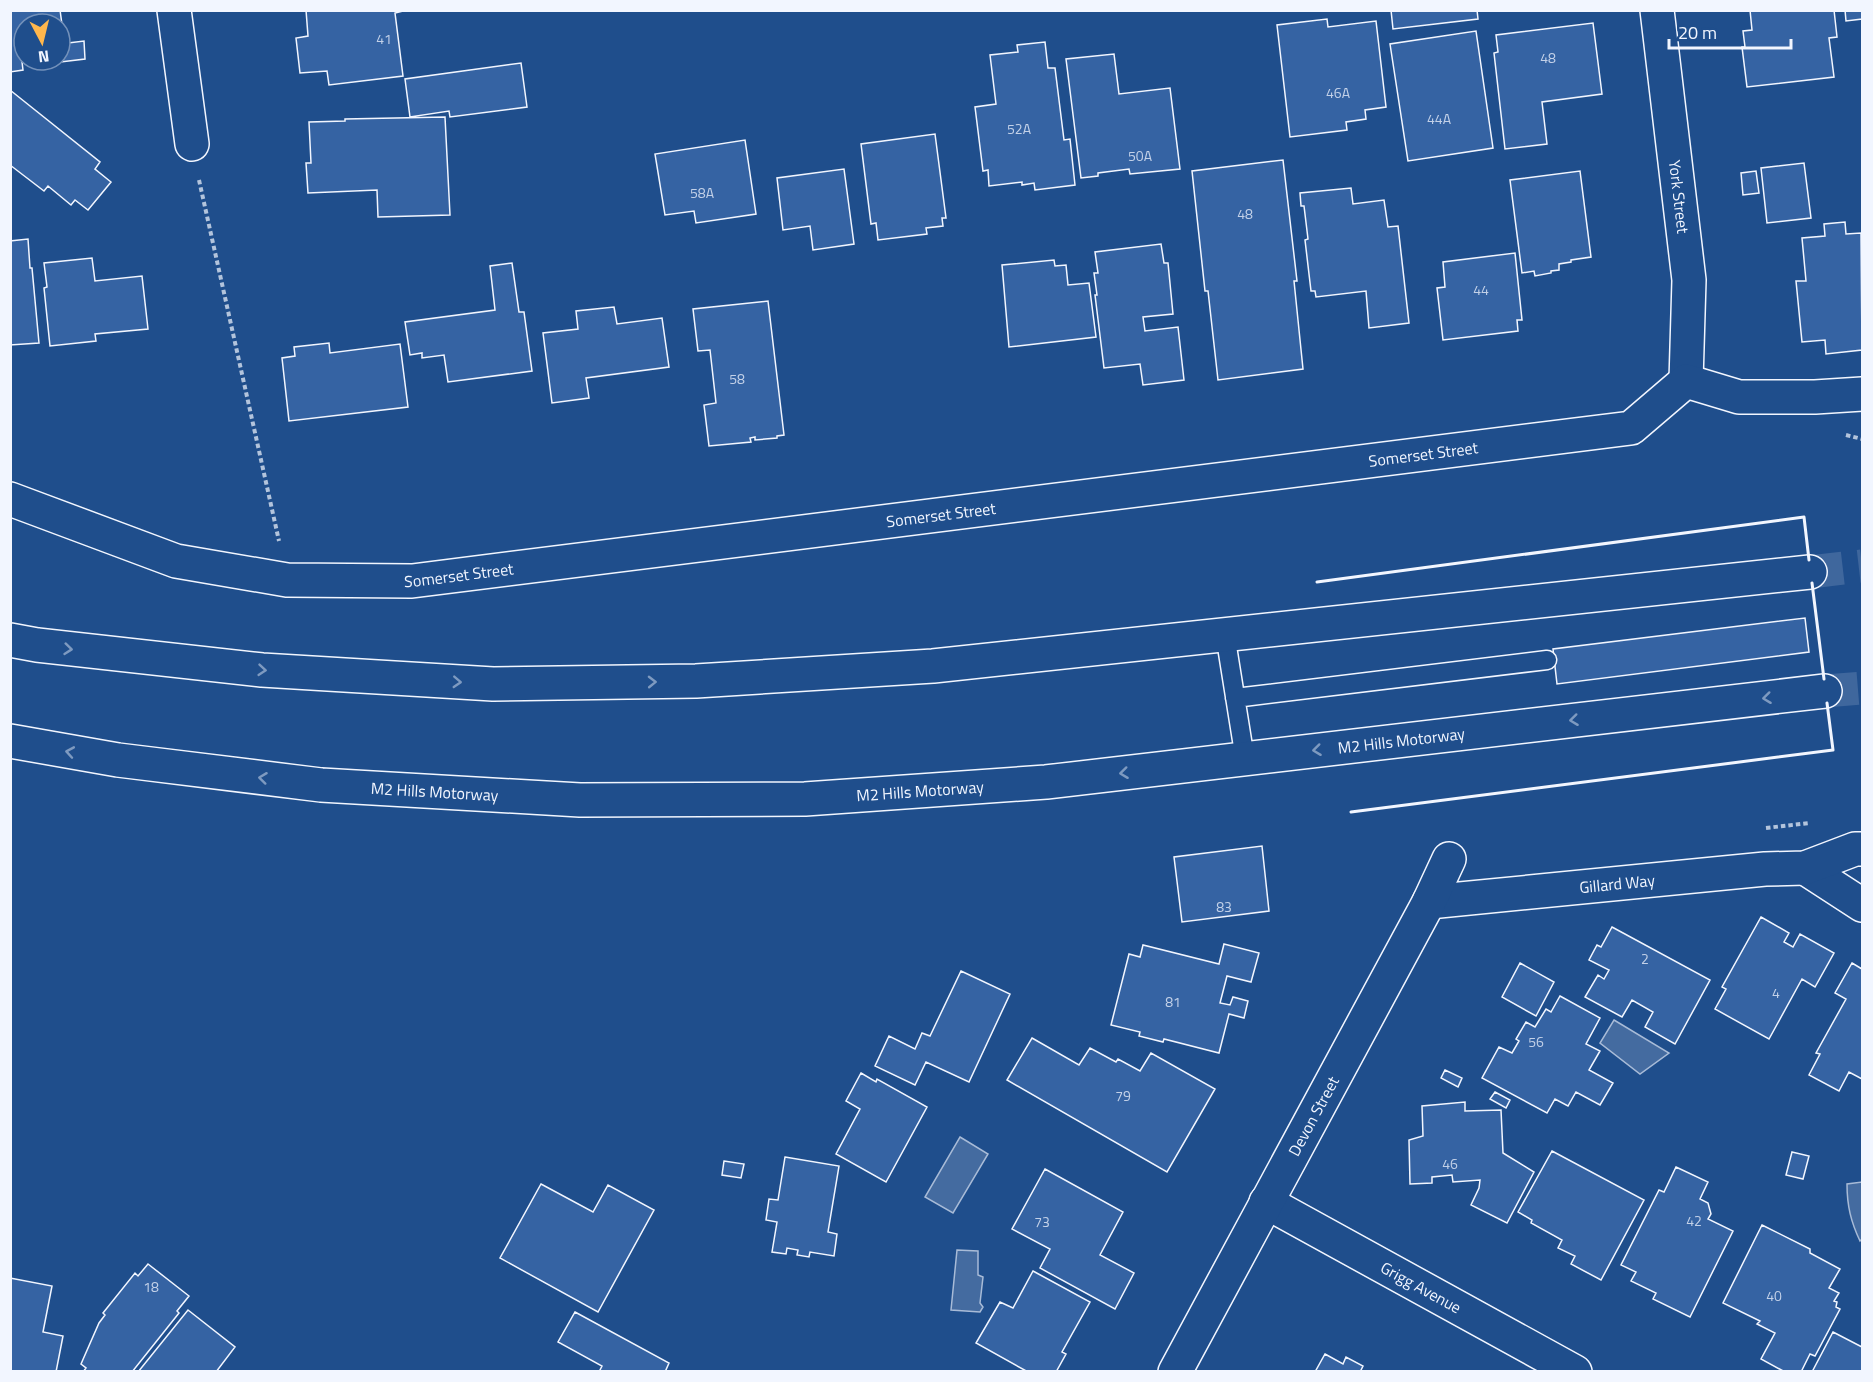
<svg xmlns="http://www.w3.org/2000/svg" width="1873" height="1382" viewBox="0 0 1873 1382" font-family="'Titillium Web',sans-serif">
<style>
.water{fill:#446ba0;stroke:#a8bbd7;stroke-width:1.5}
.building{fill:#3563a3;stroke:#f2f6ff;stroke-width:1.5}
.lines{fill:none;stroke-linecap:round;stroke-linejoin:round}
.motorway-tunnel{stroke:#3f679d;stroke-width:33;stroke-dasharray:33 16;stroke-linecap:butt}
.service-casing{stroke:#f2f6ff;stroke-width:21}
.minor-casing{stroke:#f2f6ff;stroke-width:36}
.motorway-casing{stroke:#f2f6ff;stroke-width:36}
.path{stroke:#b3c4dc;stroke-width:4;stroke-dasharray:4.5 3;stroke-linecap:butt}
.service{stroke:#1f4e8c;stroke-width:18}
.minor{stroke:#1f4e8c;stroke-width:33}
.motorway{stroke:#1f4e8c;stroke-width:33}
.wall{stroke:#f2f6ff;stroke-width:3}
.oneway{stroke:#7e9ac0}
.labels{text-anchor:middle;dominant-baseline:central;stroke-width:4.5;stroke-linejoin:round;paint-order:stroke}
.number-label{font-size:14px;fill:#c3d1e8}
.street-label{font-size:16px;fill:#f2f6ff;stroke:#1f4e8c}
</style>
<rect width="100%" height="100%" fill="#1f4e8c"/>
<path class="water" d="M 1614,1020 L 1669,1053 L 1640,1074 L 1600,1043 Z
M 960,1137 L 988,1154 L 953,1213 L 925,1197 Z
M 1862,1182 L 1862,1239 L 1860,1241 C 1851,1222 1847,1206 1847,1184 Z
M 957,1250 L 978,1251 L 978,1275 L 983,1277 L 980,1303 L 983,1307 L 980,1312 L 951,1310 Z"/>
<path class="building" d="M 10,10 L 60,10 L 63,32 L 60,33 L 60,24 L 24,24 L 24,36 L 19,37 L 23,70 L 10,72 Z
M 306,10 L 407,10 L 395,13 L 403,76 L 329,85 L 327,71 L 300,73 L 296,38 L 308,36 Z
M 1391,10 L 1477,10 L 1478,19 L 1393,29 Z
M 1750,10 L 1834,10 L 1837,37 L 1829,38 L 1834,77 L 1747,87 L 1742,47 L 1745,47 L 1743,31 L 1752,30 Z
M 1845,10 L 1862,10 L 1862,19 L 1846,21 Z
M 1327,19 L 1328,27 L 1376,21 L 1386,107 L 1365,110 L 1366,119 L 1346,122 L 1347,130 L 1290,137 L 1277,25 Z
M 1593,23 L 1602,94 L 1542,102 L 1547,144 L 1505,149 L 1494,53 L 1498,52 L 1496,35 Z
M 1476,31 L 1493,148 L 1408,161 L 1390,44 Z
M 84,41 L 85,59 L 52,63 L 51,60 L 60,60 L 60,44 Z
M 1045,42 L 1048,68 L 1055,68 L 1064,140 L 1070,139 L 1075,185 L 1035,190 L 1034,183 L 1022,185 L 1022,182 L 989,186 L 988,170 L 983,171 L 975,107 L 996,104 L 990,55 L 1018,52 L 1017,45 Z
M 1114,54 L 1119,94 L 1170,88 L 1180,169 L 1130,174 L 1129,169 L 1098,173 L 1098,176 L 1081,178 L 1066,59 Z
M 521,63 L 527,107 L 450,117 L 449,111 L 410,117 L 405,79 Z
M 10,90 L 100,162 L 95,169 L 111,182 L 88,210 L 75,200 L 71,205 L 48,186 L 44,191 L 10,165 Z
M 445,117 L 450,215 L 378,217 L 377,190 L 308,193 L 306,163 L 311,163 L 309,122 L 345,121 L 345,119 Z
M 935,134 L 946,218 L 942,218 L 943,226 L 926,228 L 927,234 L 878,240 L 876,223 L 871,224 L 861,144 Z
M 745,140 L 756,214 L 696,223 L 694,211 L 665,215 L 655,154 Z
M 1283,160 L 1297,281 L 1294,281 L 1303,369 L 1218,380 L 1208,291 L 1205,291 L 1192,171 Z
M 1804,163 L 1811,218 L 1767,223 L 1761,168 Z
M 844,169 L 854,244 L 813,250 L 810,226 L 783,230 L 777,178 Z
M 1580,171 L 1591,257 L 1571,260 L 1571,262 L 1559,264 L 1559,270 L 1551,271 L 1551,273 L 1535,276 L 1534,271 L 1522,273 L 1510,180 Z
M 1756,171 L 1759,193 L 1743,195 L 1741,173 Z
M 1351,188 L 1353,204 L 1384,200 L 1388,227 L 1398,226 L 1409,323 L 1369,328 L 1366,291 L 1316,297 L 1315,291 L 1311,291 L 1305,240 L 1308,239 L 1304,206 L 1301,206 L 1300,193 Z
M 1845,222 L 1846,234 L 1861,233 L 1862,350 L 1826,354 L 1825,340 L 1802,342 L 1796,281 L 1806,281 L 1802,238 L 1825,236 L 1824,224 Z
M 28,239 L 30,268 L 32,268 L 39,343 L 10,345 L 10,241 Z
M 1161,244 L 1164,263 L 1168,263 L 1173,314 L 1143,317 L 1145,331 L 1178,327 L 1184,380 L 1143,385 L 1140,364 L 1104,368 L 1095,295 L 1097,295 L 1094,273 L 1098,273 L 1095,252 Z
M 1515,253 L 1522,320 L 1517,320 L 1518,331 L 1443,340 L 1437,288 L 1445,287 L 1443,262 Z
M 92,258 L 95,281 L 142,276 L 148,329 L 95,334 L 96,341 L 50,346 L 44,288 L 47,287 L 44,263 Z
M 1054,260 L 1055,266 L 1066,265 L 1068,285 L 1089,283 L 1096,337 L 1009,347 L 1002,265 Z
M 512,263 L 519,312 L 524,312 L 532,371 L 448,382 L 444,355 L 422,358 L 422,353 L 410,355 L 405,322 L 495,310 L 490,266 Z
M 768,301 L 784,435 L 777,436 L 777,438 L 755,440 L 755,437 L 750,438 L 751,442 L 709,446 L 704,405 L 716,403 L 710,350 L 698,351 L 693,309 Z
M 614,307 L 617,324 L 662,318 L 669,367 L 586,378 L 589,398 L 552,403 L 543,333 L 578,329 L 576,311 Z
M 329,343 L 330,353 L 400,344 L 408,407 L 289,421 L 282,358 L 295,356 L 294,347 Z
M 1805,618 L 1809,652 L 1557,684 L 1553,649 Z
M 1262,846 L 1269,911 L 1182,922 L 1174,857 Z
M 1761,917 L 1789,933 L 1784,942 L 1793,947 L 1800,934 L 1834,953 L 1815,987 L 1802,979 L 1769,1039 L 1715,1009 L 1726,989 L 1722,987 Z
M 1612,927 L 1710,980 L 1675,1044 L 1645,1027 L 1653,1012 L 1632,1000 L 1622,1017 L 1585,997 L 1598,975 L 1604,979 L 1609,970 L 1589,960 L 1597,945 L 1601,947 Z
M 1224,944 L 1259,953 L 1251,982 L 1227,976 L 1220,1003 L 1230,1005 L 1233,997 L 1248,1001 L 1244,1018 L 1229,1014 L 1219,1053 L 1164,1039 L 1163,1042 L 1139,1036 L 1140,1032 L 1111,1025 L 1129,954 L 1140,957 L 1143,945 L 1219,964 Z
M 1520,963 L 1554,982 L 1536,1016 L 1502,997 Z
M 1852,963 L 1862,969 L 1862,1079 L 1849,1072 L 1839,1091 L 1809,1075 L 1820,1054 L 1816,1053 L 1846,999 L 1835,993 Z
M 961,971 L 1010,994 L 969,1082 L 926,1062 L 915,1085 L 875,1066 L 889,1036 L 915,1049 L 922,1033 L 930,1036 Z
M 1560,996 L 1600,1018 L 1586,1044 L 1600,1051 L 1589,1070 L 1613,1083 L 1600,1105 L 1576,1092 L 1568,1106 L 1555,1099 L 1547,1113 L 1482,1078 L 1499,1047 L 1512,1053 L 1519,1041 L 1516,1039 L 1526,1022 L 1535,1027 L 1546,1009 L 1551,1012 Z
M 1032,1038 L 1079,1065 L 1090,1048 L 1116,1062 L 1118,1059 L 1140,1071 L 1151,1053 L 1215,1089 L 1167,1172 L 1007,1080 Z
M 1445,1070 L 1462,1078 L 1458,1087 L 1441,1078 Z
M 861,1073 L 876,1082 L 877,1079 L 927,1107 L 886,1182 L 836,1154 L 860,1109 L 846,1101 Z
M 1495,1092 L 1510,1100 L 1506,1108 L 1490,1099 Z
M 1465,1102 L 1465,1111 L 1501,1110 L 1503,1153 L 1534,1172 L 1507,1223 L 1471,1205 L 1479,1188 L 1480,1180 L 1453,1182 L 1452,1175 L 1432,1177 L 1432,1183 L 1410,1184 L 1409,1140 L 1423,1136 L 1422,1106 Z
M 1552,1151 L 1644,1200 L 1601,1280 L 1571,1264 L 1575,1256 L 1558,1248 L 1562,1240 L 1531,1223 L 1532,1220 L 1518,1212 Z
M 1792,1152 L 1809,1156 L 1803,1179 L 1786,1175 Z
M 785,1157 L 839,1166 L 828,1232 L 837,1234 L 834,1256 L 810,1252 L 809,1257 L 797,1255 L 798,1250 L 787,1248 L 786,1254 L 772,1252 L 777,1222 L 766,1220 L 769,1199 L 778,1200 Z
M 724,1161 L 744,1164 L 741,1178 L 722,1175 Z
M 1676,1167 L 1708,1182 L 1700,1199 L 1708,1203 L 1711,1214 L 1708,1219 L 1733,1231 L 1690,1317 L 1653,1299 L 1656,1293 L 1631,1281 L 1636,1272 L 1621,1265 L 1659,1190 L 1664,1192 Z
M 1045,1169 L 1123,1212 L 1100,1255 L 1134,1273 L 1115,1309 L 1040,1268 L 1050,1249 L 1012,1229 Z
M 541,1184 L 593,1212 L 608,1185 L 654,1210 L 598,1312 L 500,1258 Z
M 1762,1225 L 1810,1249 L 1810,1253 L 1840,1269 L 1829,1288 L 1839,1293 L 1834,1301 L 1837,1302 L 1836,1307 L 1840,1309 L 1815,1356 L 1810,1354 L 1801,1372 L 1785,1372 L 1761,1359 L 1775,1333 L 1757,1324 L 1760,1321 L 1723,1303 Z
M 148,1264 L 189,1296 L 177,1311 L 179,1313 L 132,1372 L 83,1372 L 86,1368 L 81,1364 L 99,1323 L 105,1315 L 103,1313 L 135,1273 L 138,1276 Z
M 1033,1271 L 1090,1302 L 1062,1352 L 1066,1354 L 1056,1372 L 1028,1372 L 976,1343 L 1000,1302 L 1013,1308 Z
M 10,1278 L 52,1286 L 43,1332 L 63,1336 L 56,1372 L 10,1372 Z
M 188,1310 L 235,1347 L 216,1372 L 138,1372 Z
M 575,1312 L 669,1363 L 665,1372 L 599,1372 L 602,1366 L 558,1342 Z
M 1833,1332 L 1862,1347 L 1862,1372 L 1812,1372 Z
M 1325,1354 L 1343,1364 L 1346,1357 L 1363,1366 L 1360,1372 L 1315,1372 Z"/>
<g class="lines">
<path class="motorway-tunnel" d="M 1810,572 L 1862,566
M 1825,691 L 1862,688"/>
<g class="service-casing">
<path id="service" d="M 1225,634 L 1245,759
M 1235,698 L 1547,660"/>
</g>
<g class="minor-casing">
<g id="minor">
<path d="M 174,10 L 192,144"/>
<path id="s1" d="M 1657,10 L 1689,280 L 1686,381"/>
<path id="s2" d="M 10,499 L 176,561 L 287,580 L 412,581 L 1631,428 L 1686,381 L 1739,397 L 1815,397 L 1862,394"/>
<path d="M 1805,868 L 1862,905"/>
<path id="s3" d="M 1429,902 L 1765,869 L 1805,868 L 1855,849 L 1862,849"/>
<path id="s4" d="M 1266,1202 L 1575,1372"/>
<path id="s5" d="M 1175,1372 L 1429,902 L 1449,859"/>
</g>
</g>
<g class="motorway-casing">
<g id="motorway">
<path d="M 10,640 L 37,645 L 262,670 L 493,684 L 696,681 L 933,666 L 1810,572"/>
<path id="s6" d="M 10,741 L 118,760 L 321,785 L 580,800 L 805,799 L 1046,782 L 1825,691"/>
</g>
</g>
<path class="path" d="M 199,180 L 279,541
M 1846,435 L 1862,439
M 1766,828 L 1809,823"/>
<use href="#service" class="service"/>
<use href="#minor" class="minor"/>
<use href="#motorway" class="motorway"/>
<path class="wall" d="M 1317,582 L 1804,517 L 1809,560
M 1812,583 L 1824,679
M 1351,812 L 1833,750 L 1827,703"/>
</g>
<defs><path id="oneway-chevron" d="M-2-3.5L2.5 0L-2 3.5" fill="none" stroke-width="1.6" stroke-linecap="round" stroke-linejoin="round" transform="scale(1.5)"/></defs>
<g class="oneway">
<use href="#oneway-chevron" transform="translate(68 649) rotate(6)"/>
<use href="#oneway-chevron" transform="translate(262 670) rotate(5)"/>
<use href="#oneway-chevron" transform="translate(457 682) rotate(3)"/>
<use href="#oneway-chevron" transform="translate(652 682) rotate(-1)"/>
<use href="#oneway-chevron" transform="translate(1767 698) rotate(173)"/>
<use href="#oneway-chevron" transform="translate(1574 720) rotate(173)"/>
<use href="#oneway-chevron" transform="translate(1317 750) rotate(173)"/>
<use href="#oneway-chevron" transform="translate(70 752) rotate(-170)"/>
<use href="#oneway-chevron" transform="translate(1124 773) rotate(173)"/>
<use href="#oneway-chevron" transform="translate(263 778) rotate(-173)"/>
</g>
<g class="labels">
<g class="number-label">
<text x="384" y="38">41</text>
<text x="1548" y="57">48</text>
<text x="1338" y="92">46A</text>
<text x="1439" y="118">44A</text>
<text x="1019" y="128">52A</text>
<text x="1140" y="155">50A</text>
<text x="702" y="192">58A</text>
<text x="1245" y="213">48</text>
<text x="1481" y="289">44</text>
<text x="737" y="378">58</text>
<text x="1224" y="906">83</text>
<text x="1645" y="958">2</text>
<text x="1776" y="992">4</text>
<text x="1173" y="1001">81</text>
<text x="1536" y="1041">56</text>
<text x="1123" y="1095">79</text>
<text x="1450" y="1163">46</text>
<text x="1694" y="1220">42</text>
<text x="1042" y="1221">73</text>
<text x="151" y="1286">18</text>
<text x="1774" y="1295">40</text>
</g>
<g class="street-label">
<text stroke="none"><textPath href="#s1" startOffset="188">York Street</textPath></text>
<text stroke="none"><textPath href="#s2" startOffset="1434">Somerset Street</textPath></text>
<text stroke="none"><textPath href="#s2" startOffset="948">Somerset Street</textPath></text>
<text stroke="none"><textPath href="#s2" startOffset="462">Somerset Street</textPath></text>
<text stroke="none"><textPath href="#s6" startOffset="1398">M2 Hills Motorway</textPath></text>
<text stroke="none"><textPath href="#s6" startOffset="914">M2 Hills Motorway</textPath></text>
<text stroke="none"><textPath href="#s6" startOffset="428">M2 Hills Motorway</textPath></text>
<text stroke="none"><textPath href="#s3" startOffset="189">Gillard Way</textPath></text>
<text stroke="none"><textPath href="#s5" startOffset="291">Devon Street</textPath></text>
<text stroke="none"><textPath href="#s4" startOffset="177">Grigg Avenue</textPath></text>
</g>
</g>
<rect width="1873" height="1382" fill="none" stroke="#f2f6ff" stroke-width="24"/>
<g transform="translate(42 42) rotate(173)"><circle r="28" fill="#1f4e8c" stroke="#7391ba" stroke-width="1.5"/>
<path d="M0-4.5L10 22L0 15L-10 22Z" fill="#ffb74d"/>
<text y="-9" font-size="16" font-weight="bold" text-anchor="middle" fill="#f2f6ff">N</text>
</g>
<path d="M1669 39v9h122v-9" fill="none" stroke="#f2f6ff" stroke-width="3"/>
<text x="1678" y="39" font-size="18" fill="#f2f6ff" stroke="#1f4e8c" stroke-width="4.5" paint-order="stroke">20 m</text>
</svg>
